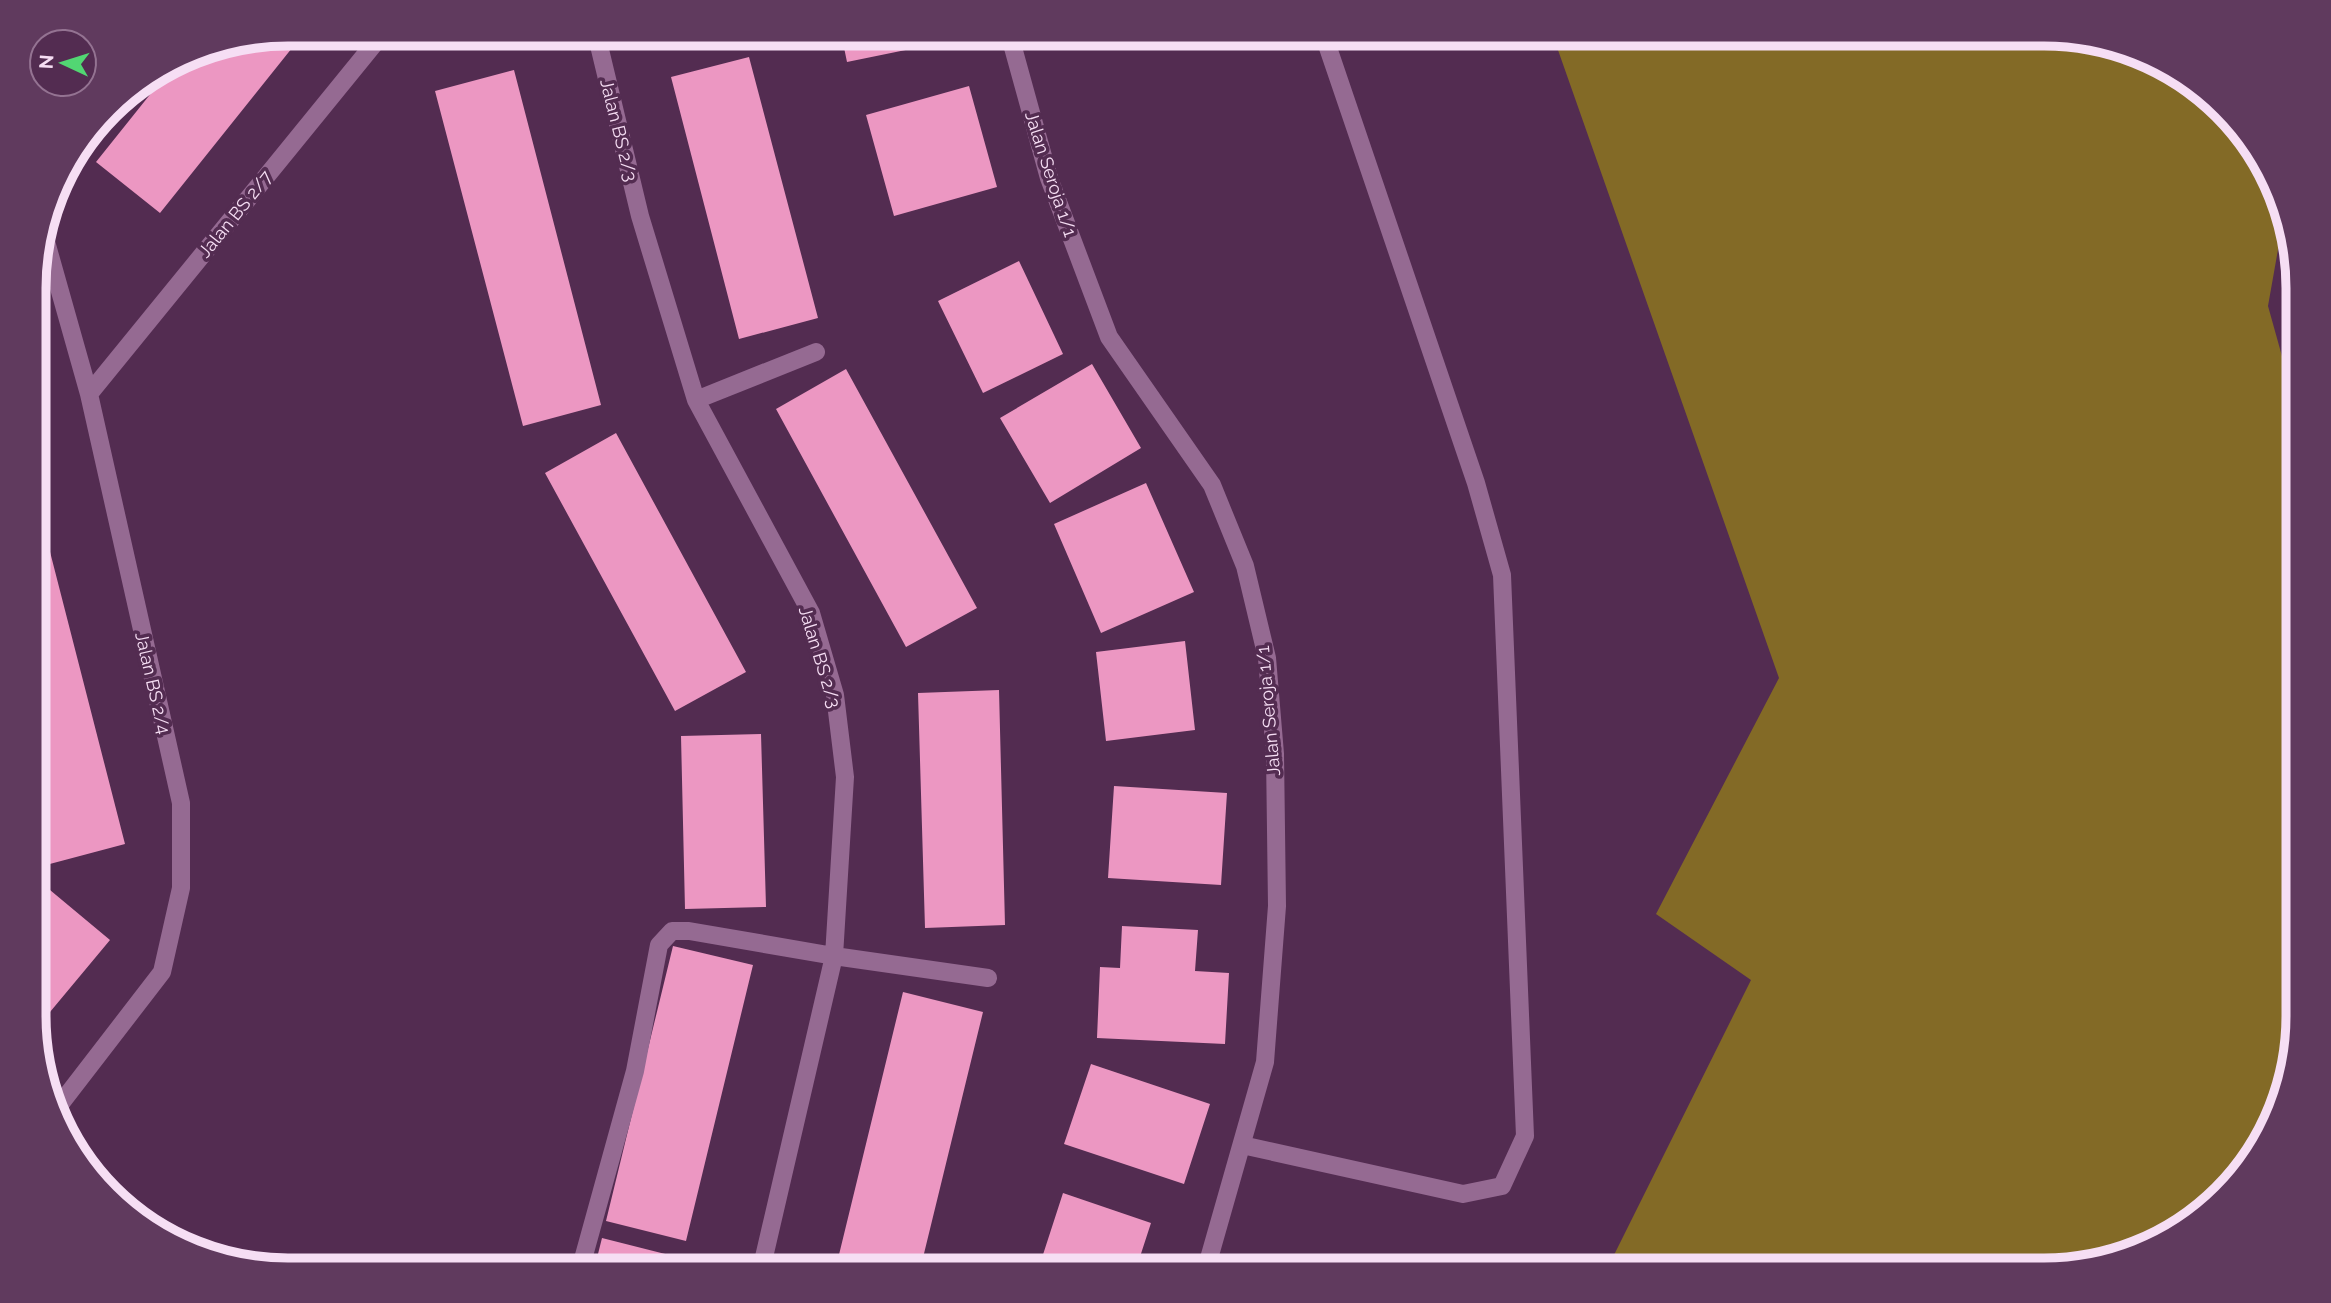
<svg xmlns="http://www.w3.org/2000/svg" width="2331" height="1303" viewBox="0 0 2331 1303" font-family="Raleway,sans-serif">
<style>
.forest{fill:#836a26}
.building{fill:#ec97c2}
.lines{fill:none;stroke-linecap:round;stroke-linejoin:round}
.minor{stroke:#956a92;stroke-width:18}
.labels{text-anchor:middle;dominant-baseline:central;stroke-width:7;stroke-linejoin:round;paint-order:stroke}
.street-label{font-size:18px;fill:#f6def4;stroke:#532c51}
.rim{fill:none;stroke:#f6def4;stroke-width:9}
</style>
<rect width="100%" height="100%" fill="#532c51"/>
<path class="forest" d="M 1552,33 L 2044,33 L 2170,67 L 2255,147 L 2282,227 L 2268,306 L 2297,410 L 2297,1031 L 2264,1142 L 2184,1227 L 2059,1269 L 1607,1269 L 1751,980 L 1656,914 L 1779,678 Z"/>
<path class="building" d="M 288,33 L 304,33 L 160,213 L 96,162 L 176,62 L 191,52 Z
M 841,33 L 933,33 L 935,44 L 847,62 Z
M 749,57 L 818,318 L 739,339 L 671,77 Z
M 514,70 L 601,405 L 523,426 L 435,91 Z
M 969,86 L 997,187 L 894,216 L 866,115 Z
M 1019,261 L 1063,354 L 983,393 L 938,301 Z
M 1092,364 L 1141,448 L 1050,503 L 1000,418 Z
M 846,369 L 977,608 L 906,647 L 776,409 Z
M 616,433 L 746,672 L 675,711 L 545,473 Z
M 1146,483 L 1194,592 L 1101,633 L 1054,524 Z
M 48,544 L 125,844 L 46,865 L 35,824 L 35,547 Z
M 1185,641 L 1195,730 L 1106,741 L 1096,652 Z
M 999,690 L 1005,925 L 925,928 L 918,693 Z
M 761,734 L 766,907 L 685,909 L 681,736 Z
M 1114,786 L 1227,793 L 1221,885 L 1108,878 Z
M 50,890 L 110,940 L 35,1030 L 35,908 Z
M 1122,926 L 1198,930 L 1195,971 L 1229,973 L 1225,1044 L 1097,1038 L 1100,967 L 1120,968 Z
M 673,946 L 753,965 L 686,1241 L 606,1221 Z
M 903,992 L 983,1012 L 920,1270 L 848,1270 L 836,1267 Z
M 1091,1064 L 1210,1104 L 1184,1184 L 1064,1144 Z
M 1063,1193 L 1151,1223 L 1136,1269 L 1038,1270 Z
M 602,1238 L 681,1258 L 678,1270 L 594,1270 Z"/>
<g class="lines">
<path class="minor" d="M 596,33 L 640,216 L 696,400 L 811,613 L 835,695 L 845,777 L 834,956 L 761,1270
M 1009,33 L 1049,178 L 1109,337 L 1212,485 L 1245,566 L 1267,658 L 1275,754 L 1277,906 L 1265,1062 L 1206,1269
M 43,231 L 89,394 L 181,803 L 181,888 L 162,972 L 58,1107
M 89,394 L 383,33
M 696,400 L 816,352
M 1242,1145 L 1463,1194 L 1502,1186 L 1525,1136 L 1502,575 L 1476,483 L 1323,33
M 580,1270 L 635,1071 L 659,945 L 672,931 L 689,931 L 834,956 L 988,978"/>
</g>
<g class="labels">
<g class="street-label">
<text transform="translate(619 130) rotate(76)">Jalan BS 2/3</text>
<text transform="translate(1051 174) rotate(72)">Jalan Seroja 1/1</text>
<text transform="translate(235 214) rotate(-51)">Jalan BS 2/7</text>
<text transform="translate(820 657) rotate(73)">Jalan BS 2/3</text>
<text transform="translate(153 683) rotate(77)">Jalan BS 2/4</text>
<text transform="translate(1268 711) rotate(-95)">Jalan Seroja 1/1</text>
</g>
</g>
<path d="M0 0H2331V1303H0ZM288 46H2044A242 242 0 0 1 2286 288V1016A242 242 0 0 1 2044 1258H288A242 242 0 0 1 46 1016V288A242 242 0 0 1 288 46Z" fill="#603a5e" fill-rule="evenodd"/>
<path class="rim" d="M288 46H2044A242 242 0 0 1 2286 288V1016A242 242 0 0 1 2044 1258H288A242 242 0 0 1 46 1016V288A242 242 0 0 1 288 46Z"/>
<g transform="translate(63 63) rotate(274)"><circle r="33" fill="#532c51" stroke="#947392" stroke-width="2"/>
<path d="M0-5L12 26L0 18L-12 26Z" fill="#52d673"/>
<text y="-10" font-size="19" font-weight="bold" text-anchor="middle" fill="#f6def4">N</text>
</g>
</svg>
